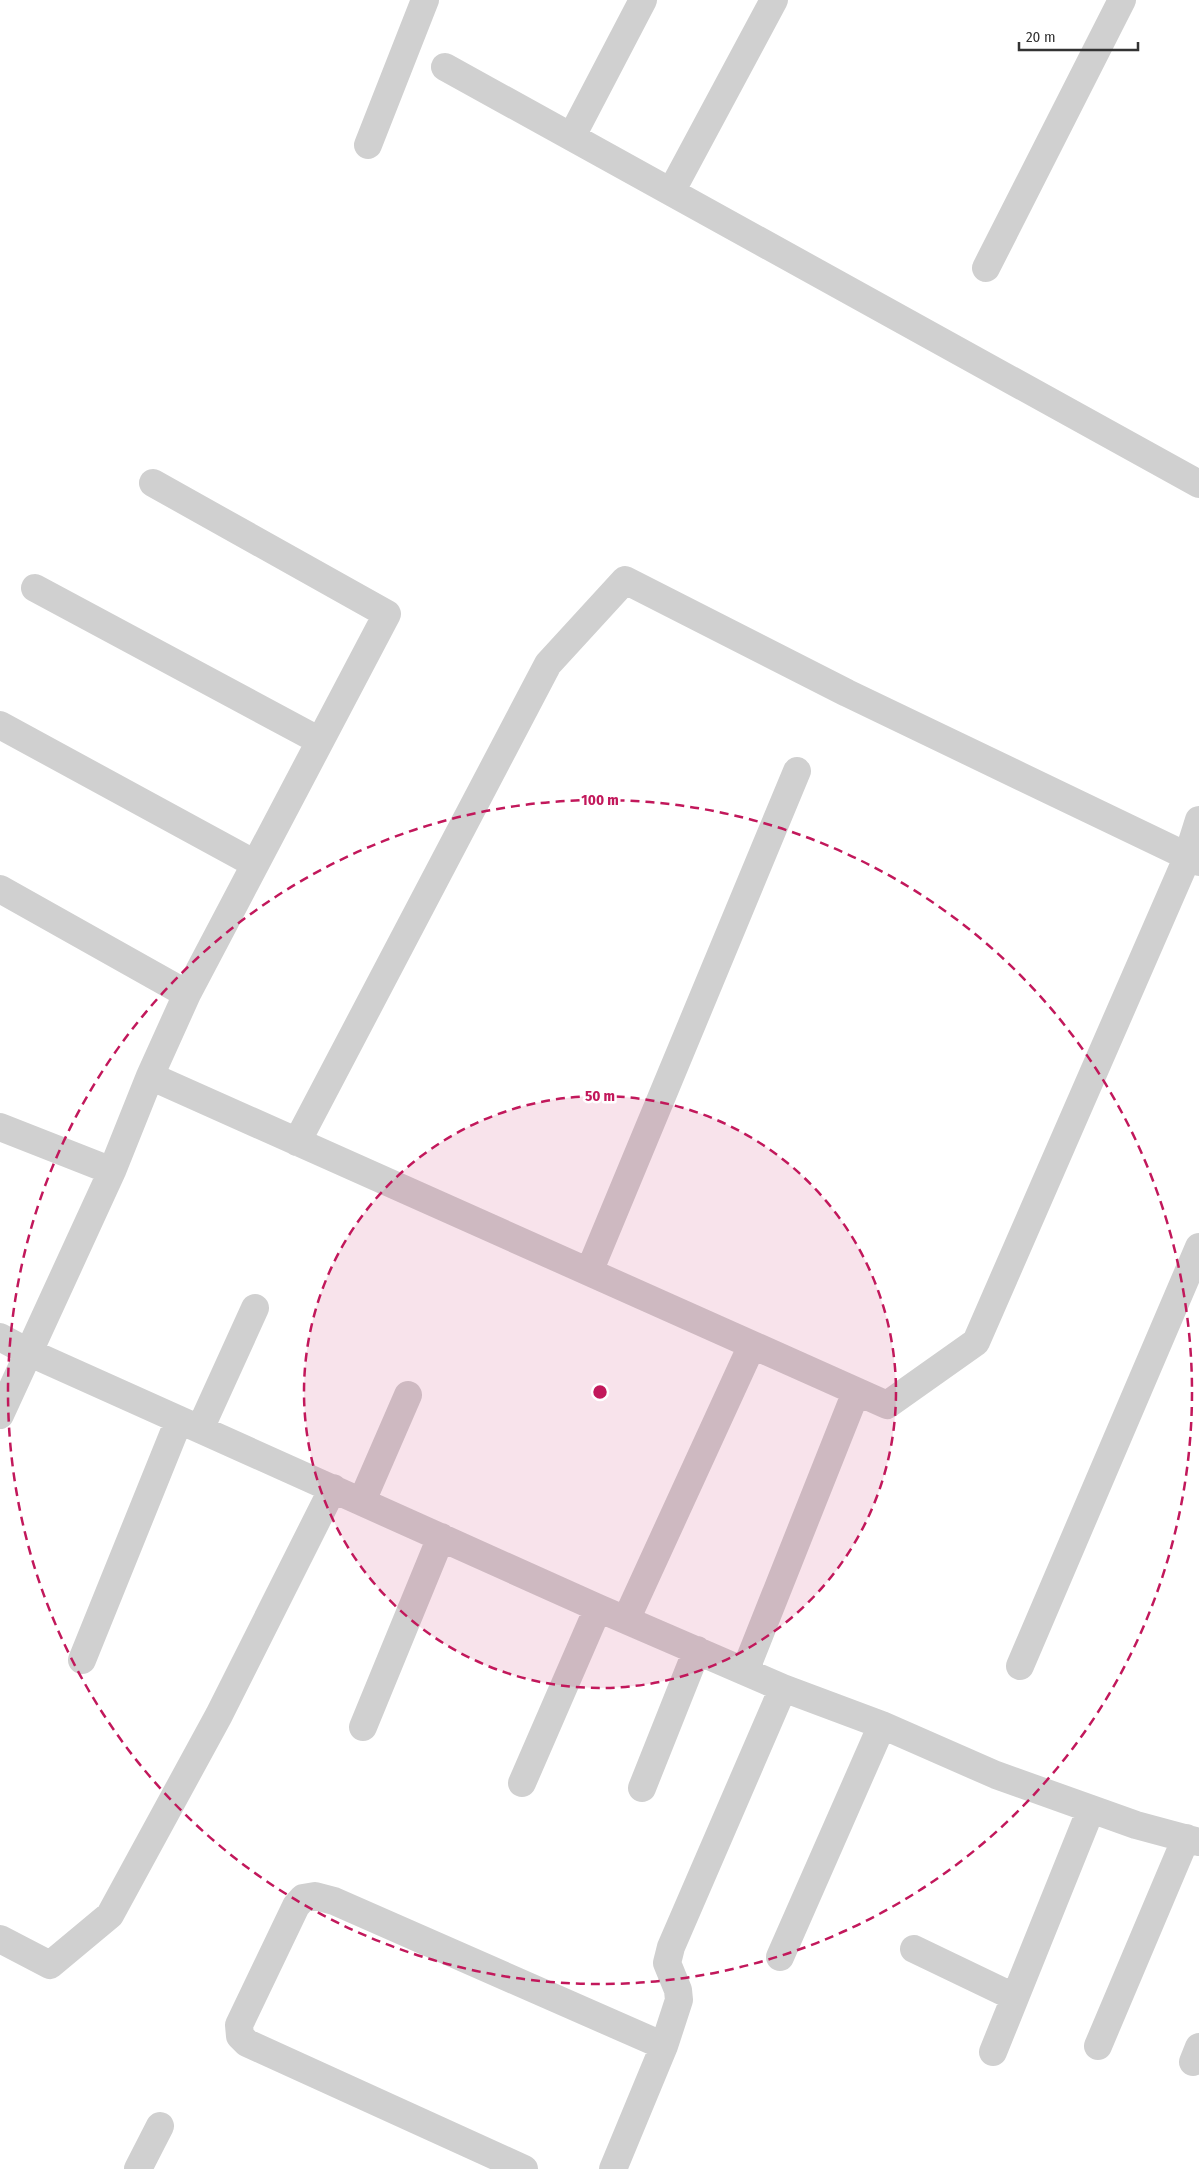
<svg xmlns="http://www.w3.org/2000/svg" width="1199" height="2169" viewBox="0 0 1199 2169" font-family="'Fira Sans Condensed',sans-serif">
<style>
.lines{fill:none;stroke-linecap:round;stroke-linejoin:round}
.street{stroke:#d0d0d0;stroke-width:28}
.ring{fill:none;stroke:#c2185b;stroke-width:2.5;stroke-dasharray:9 6}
.centre{fill:#c2185b;stroke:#fff;stroke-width:2.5}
.ring-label{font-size:15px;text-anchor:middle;font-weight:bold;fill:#c2185b;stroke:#fff;stroke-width:5;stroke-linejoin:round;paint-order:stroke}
</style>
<rect width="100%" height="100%" fill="#fff"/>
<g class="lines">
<path class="street" d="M 445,67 L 1199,484
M 572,136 L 643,0
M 368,145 L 425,0
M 671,192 L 774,0
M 986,268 L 1122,0
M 35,588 L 320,741
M 0,725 L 255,864
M 0,889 L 187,994
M 150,1076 L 887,1405 L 976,1342 L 1187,858 L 1199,820
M 0,1127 L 112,1171
M 297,1142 L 548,664 L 625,580 L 847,693 L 1199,862
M 589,1272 L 797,771
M 0,1337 L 28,1352 L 598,1608 L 783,1688 L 882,1725 L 996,1775 L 1136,1825 L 1199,1842
M 0,1415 L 112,1171 L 150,1076 L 187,994 L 387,614 L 153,483
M 200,1429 L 255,1308
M 362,1501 L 408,1395
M 626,1620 L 752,1345
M 82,1660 L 179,1420
M 1020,1666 L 1199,1247
M 745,1671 L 856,1392
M 363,1727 L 441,1537
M 522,1783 L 598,1608
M 642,1788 L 697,1650
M 0,1939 L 50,1965 L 110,1915 L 219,1715 L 333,1488
M 914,1949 L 1014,1997
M 780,1957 L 882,1725
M 1098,2046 L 1186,1838
M 993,2052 L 1091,1809
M 1193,2062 L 1199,2047
M 138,2169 L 160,2126
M 524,2169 L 247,2043 L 240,2036 L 239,2025 L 296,1906 L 303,1898 L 315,1896 L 334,1901 L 664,2046
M 613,2169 L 664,2046 L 679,2000 L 678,1990 L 667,1963 L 671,1947 L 783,1688"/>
</g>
<circle cx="600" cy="1392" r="296" fill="#c2185b" fill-opacity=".12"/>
<g class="ring">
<circle cx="600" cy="1392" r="296"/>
<circle cx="600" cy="1392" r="592"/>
</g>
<circle cx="600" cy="1392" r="8" class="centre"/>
<g class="ring-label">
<text x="600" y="805">100 m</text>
<text x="600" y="1101">50 m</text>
</g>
<path d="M1019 42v8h119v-8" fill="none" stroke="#333333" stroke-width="2.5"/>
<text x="1026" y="42" font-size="15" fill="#333333" stroke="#ffffff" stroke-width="4" paint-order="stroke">20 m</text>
</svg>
